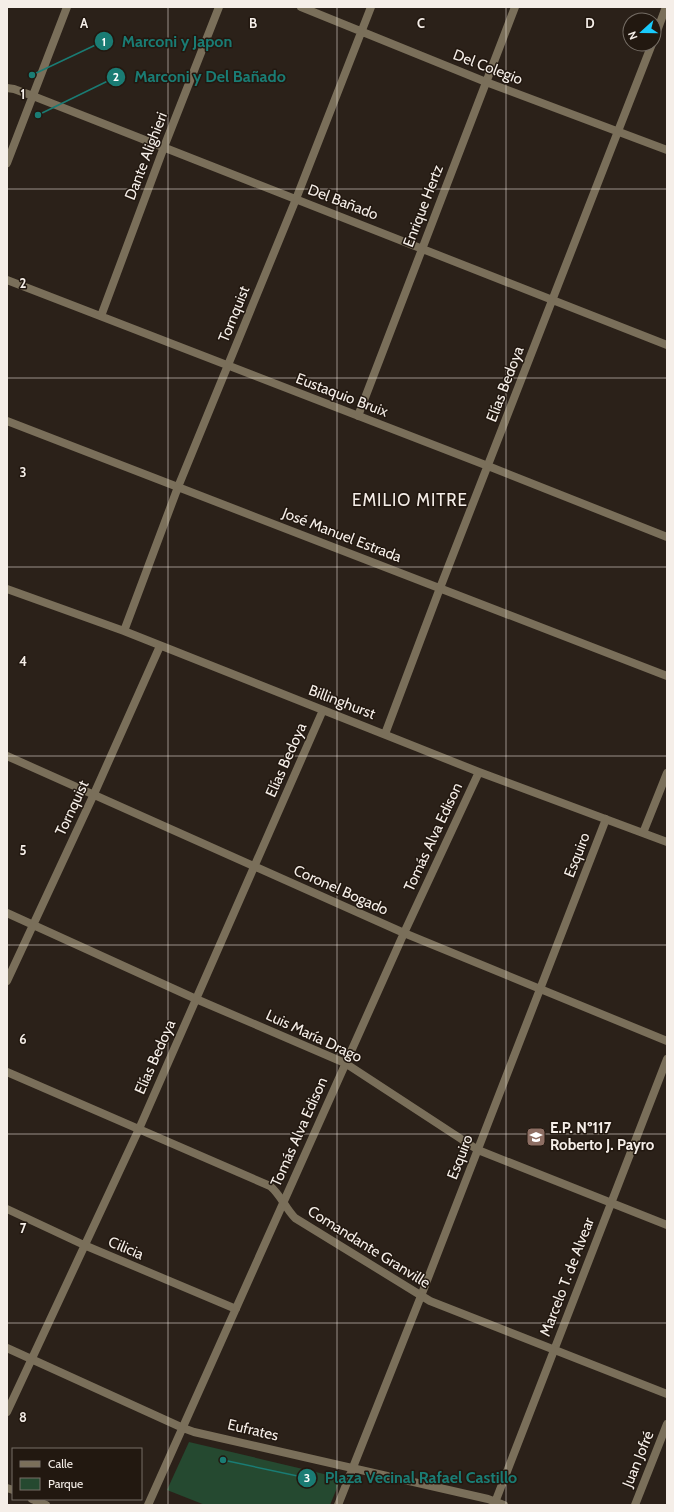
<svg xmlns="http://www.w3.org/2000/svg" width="674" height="1512" viewBox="0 0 674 1512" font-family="Cabin,sans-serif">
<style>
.green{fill:#254930}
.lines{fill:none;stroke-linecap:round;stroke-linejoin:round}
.minor{stroke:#7a6f5a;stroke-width:8}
.tertiary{stroke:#7a6f5a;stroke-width:8}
.grid{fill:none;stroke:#f5eee8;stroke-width:1;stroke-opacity:0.55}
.labels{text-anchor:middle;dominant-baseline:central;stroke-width:3;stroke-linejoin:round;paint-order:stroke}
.street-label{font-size:15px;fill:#f5eee8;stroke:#221810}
.poi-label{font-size:15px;font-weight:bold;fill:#f5eee8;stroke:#221810;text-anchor:start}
.quarter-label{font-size:17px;letter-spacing:1px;fill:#f5eee8;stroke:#221810}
.grid-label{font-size:13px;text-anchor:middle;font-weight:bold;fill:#f5eee8;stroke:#221810;stroke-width:3;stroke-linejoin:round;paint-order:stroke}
.leader{fill:none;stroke:#1a7c74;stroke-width:1.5}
.callout-dot{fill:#1a7c74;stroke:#221810;stroke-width:1.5}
.mark-label{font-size:12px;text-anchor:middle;font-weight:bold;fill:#fff}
.callout-label{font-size:16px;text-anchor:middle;font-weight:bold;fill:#1a7c74;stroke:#221810;stroke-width:3;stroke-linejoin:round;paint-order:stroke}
</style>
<rect width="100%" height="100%" fill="#2b2119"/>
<path class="green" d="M 189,1442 L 341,1478 L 330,1505 L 205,1505 L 167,1490 Z"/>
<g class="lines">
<path class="minor" d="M 301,7 L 486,82 L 667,150
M 654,39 L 666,7
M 7,88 L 14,89 L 33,96 L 667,345
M 7,163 L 67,7
M 7,280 L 488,466 L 667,537
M 101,316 L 164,147 L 219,7
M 358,416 L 515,7
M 7,421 L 667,676
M 7,589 L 124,631 L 479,772 L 667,842
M 124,631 L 178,487 L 296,199 L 371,7
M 385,734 L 440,588 L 652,44
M 7,756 L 404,933 L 667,1041
M 643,833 L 667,773
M 7,913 L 196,999 L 345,1063 L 478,1150 L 667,1225
M 7,981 L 94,794 L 160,646
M 7,1209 L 84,1245 L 236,1309
M 7,1348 L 183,1428 L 194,1432 L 488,1499 L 504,1505
M 7,1412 L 139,1129 L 323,710
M 7,1488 L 13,1490
M 32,1499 L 46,1505
M 148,1505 L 404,933 L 479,772
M 338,1505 L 421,1296 L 606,819
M 494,1505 L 667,1059
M 635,1505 L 667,1424"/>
<path class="tertiary" d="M 7,1072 L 270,1186 C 281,1195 285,1208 295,1218 L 430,1301 L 667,1394"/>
</g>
<path class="grid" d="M 168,7 L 168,1505M 337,7 L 337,1505M 506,7 L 506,1505M 7,189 L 667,189M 7,378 L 667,378M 7,567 L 667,567M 7,756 L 667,756M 7,945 L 667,945M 7,1134 L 667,1134M 7,1323 L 667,1323"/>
<defs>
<g id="school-square" transform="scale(1)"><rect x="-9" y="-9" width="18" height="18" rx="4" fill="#8d6e63" stroke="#221810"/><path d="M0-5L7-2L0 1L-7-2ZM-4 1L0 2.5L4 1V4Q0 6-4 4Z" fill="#fff"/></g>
</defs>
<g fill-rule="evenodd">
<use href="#school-square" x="536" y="1137"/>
</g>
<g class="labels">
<g class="street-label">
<text transform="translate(488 67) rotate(21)">Del Colegio</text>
<text transform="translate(146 156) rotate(-69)">Dante Alighieri</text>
<text transform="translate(343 202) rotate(21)">Del Bañado</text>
<text transform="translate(423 206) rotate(-69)">Enrique Hertz</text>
<text transform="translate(234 314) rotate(-68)">Tornquist</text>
<text transform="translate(505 384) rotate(-69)">Elías Bedoya</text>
<text transform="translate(342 395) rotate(21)">Eustaquio Bruix</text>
<text transform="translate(342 535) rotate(21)">José Manuel Estrada</text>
<text transform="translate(342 702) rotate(21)">Billinghurst</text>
<text transform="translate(286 760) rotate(-66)">Elías Bedoya</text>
<text transform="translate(72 808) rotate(-65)">Tornquist</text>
<text transform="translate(433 837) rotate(-65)">Tomás Alva Edison</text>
<text transform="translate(577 855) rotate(-69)">Esquiro</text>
<text transform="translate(341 890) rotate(24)">Coronel Bogado</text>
<text transform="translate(314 1036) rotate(25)">Luis María Drago</text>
<text transform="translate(155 1057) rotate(-66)">Elías Bedoya</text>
<text transform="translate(299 1132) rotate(-66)">Tomás Alva Edison</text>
<text transform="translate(460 1157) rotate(-69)">Esquiro</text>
<text transform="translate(369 1247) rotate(32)">Comandante Granville</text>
<text transform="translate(126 1248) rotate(23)">Cilicia</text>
<text transform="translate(567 1277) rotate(-69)">Marcelo T. de Alvear</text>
<text transform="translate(253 1430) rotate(13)">Eufrates</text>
<text transform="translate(638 1459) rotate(-68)">Juan Jofré</text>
</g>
<g class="poi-label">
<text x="550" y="1128">E.P. Nº117<tspan x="550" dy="17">Roberto J. Payro</tspan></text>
</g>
<g class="quarter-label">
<text x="410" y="500">EMILIO MITRE</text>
</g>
</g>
<g class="grid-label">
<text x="84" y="28">A</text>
<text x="253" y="28">B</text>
<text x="421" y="28">C</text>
<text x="590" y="28">D</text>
<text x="23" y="99">1</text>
<text x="23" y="288">2</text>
<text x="23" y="477">3</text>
<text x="23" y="666">4</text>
<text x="23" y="855">5</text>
<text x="23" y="1044">6</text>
<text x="23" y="1233">7</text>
<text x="23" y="1422">8</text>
</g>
<path class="leader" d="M32 75L104 41M38 115L116 77M223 1460L307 1478"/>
<g class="callout-dot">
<circle cx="32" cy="75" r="4"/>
<circle cx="38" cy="115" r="4"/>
<circle cx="223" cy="1460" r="4"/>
<circle cx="104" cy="41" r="10"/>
<circle cx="116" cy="77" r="10"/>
<circle cx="307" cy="1478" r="10"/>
</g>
<g class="mark-label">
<text x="104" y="46">1</text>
<text x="116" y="81">2</text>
<text x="307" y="1482">3</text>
</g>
<g class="callout-label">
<text x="177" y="47">Marconi y Japon</text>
<text x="210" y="82">Marconi y Del Bañado</text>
<text x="421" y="1483">Plaza Vecinal Rafael Castillo</text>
</g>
<rect width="674" height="1512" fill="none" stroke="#f5eee8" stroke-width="16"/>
<rect x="12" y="1448" width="130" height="52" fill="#221810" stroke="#766e66"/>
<rect x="20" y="1461" width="20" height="6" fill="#7a6f5a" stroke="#766e66"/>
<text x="48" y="1468" font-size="12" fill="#f5eee8">Calle</text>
<rect x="20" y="1478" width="20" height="12" fill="#254930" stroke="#766e66"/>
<text x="48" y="1488" font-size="12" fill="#f5eee8">Parque</text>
<g transform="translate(642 32) rotate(249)"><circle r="19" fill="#221810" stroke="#766e66"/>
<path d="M0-3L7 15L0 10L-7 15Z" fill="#19cafc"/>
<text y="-6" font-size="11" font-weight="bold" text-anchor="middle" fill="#f5eee8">N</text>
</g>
</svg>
